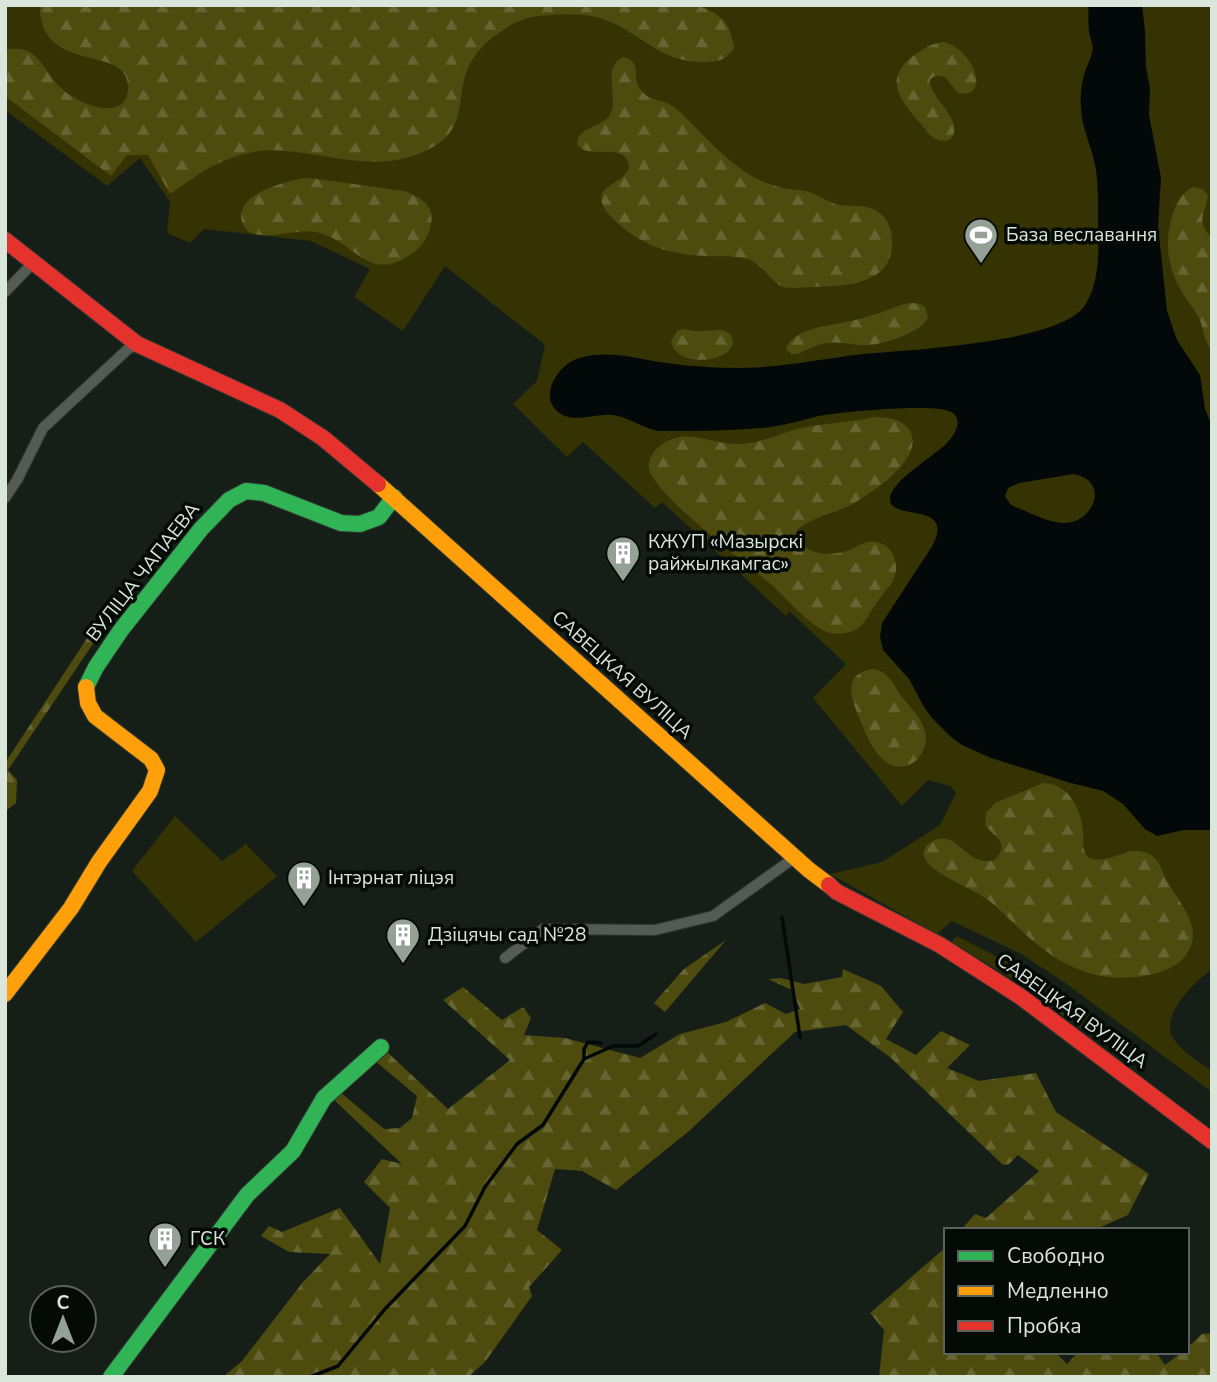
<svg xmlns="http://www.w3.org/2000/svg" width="1217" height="1382" viewBox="0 0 1217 1382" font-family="'Nunito Sans',sans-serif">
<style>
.grass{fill:#353303}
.forest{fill:url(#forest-firs)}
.water{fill:#020908;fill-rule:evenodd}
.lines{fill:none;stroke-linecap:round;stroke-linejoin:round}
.stream{stroke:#020908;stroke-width:3.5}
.street-casing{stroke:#313832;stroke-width:12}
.fast-casing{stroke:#313832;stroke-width:18}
.slow-casing{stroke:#313832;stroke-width:18}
.jam-casing{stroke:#313832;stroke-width:18}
.street{stroke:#545b55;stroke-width:10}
.fast{stroke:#30b455;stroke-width:16}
.slow{stroke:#ff9f0a;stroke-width:16}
.jam{stroke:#e5322d;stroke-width:16}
.labels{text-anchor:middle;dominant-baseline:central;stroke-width:7;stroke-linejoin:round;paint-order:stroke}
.poi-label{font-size:19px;fill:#dae5db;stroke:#040a05;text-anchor:start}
.street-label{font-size:19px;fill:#dae5db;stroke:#040a05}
</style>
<defs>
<pattern id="forest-firs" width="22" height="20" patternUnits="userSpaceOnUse" patternTransform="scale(1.75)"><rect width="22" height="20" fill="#4e4b0f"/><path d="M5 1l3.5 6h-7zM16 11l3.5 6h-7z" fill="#676531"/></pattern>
</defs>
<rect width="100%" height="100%" fill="#151f17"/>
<path class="grass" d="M 5,5 L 1212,5 L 1212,969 C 1196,980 1164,1012 1171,1033 C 1176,1049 1199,1061 1212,1071 L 1212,1092 L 1064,982 L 1021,954 L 952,921 L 937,934 L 830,874 L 882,862 L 940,825 L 956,793 L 950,786 L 928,780 L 902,806 L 813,698 L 846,664 L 789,611 L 786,616 L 662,502 L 655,508 L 583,442 L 567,457 L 513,404 L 537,381 L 545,345 L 445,266 L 403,331 L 354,297 L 370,269 L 311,241 L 204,229 L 190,243 L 167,233 L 170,202 L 140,158 L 107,186 L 5,110 Z
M 175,816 L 222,861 L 246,844 L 277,876 L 196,942 L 132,871 Z
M 957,936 L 1032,975 L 1056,990 L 1107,1028 L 1097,1041 L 1022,985 L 951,942 Z"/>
<path class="forest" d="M 40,5 L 696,5 C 721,14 730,21 734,48 C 725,61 718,62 702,62 C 660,62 642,34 606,20 C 585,12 560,14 538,16 C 523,18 511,24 499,33 C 486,41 474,54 468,68 C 455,99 468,127 433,147 C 390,172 348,159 303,153 C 289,151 274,149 260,151 C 238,154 215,163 196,176 C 187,182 179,188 170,194 L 148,155 L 127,155 L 111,176 L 5,96 L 5,50 C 39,42 42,71 62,89 C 78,104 129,125 128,86 C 128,44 38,75 40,5 Z
M 942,42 C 971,45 994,99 958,93 C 949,84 947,72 933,77 L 930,80 C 929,97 958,114 954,133 C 952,142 942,142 936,139 C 929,136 925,129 921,124 C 901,102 882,79 913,56 C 923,49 930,44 942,42 Z
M 623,57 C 643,61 631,77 640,89 C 647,100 658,99 669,104 C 673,106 676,109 679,111 C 704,135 732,169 764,182 C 772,185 781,188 789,189 C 797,190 803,190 810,192 C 820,196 829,203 839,205 C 856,207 871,203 884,217 C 893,228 894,244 890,257 C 880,287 836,286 811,287 C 803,287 792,289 784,287 C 770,283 764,264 747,259 C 733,255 718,257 705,256 C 684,255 661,251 643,241 C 630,234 593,209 603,192 C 609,183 634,176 628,162 C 620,142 589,161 577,144 C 578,125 603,129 611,113 C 618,96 602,66 623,57 Z
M 305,178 L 318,179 L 404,191 C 420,197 435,205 431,224 C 429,237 422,247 411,254 C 368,285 355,240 316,232 C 296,228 271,240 252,233 C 247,231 244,227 242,222 C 233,194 287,181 305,178 Z
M 1193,187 L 1203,189 L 1208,196 C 1205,215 1195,221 1212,238 L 1212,351 C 1204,341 1204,331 1200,320 C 1195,310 1188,302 1182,292 C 1167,267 1164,240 1173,213 C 1177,202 1182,192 1193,187 Z
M 912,303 L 920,304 L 925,307 L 928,318 C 920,333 884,344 868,345 C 854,346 842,341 828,343 C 817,344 807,350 797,354 L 792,354 L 786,350 C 791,327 837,325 855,320 C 872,316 888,310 904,304 Z
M 683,329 C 690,330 697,332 704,331 C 710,331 715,329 721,330 C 734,332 737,346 726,353 C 710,364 675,363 671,341 L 677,331 Z
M 876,417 C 888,418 897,418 906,426 C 932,452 876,490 856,502 C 838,513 815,515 798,529 L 796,537 C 806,554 825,556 843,552 C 851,551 859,544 867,542 C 883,539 895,551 896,565 C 898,581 885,590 877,602 C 868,615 863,631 845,633 C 836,635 826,633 819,628 C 803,618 786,598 772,585 C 748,565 655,495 649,469 C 647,458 655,449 664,443 C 688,428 710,444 736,444 C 758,444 777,435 797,429 C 823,423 850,422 876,417 Z
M 99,620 L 107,623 L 8,770 L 17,780 L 16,803 L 5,811 L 5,763 Z
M 872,669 C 889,670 893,685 902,697 C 913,711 932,728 924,748 C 922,755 917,761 911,764 C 883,777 868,740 860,720 C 856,709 849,696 852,684 C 854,674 863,671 872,669 Z
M 1043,783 C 1068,783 1081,808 1083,831 C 1084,842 1081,849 1089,858 C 1110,866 1130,842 1151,855 C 1161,861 1163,877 1170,886 C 1179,901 1192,916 1193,934 C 1193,978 1123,983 1092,974 C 1067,967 1043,951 1024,933 C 1006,917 997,904 975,892 C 963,885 932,872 926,860 C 922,855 924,850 927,845 C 957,822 964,869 994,860 C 1012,844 994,837 985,825 L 986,813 L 995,803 Z
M 726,940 L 665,1012 L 654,1003 L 684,969 Z
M 843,969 L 881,986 L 903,1012 L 886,1039 L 916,1055 L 941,1031 L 970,1045 L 947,1068 L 979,1081 L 1036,1073 L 1056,1112 L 1149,1174 L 1128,1215 L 1094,1230 L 961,1230 L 975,1214 L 986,1218 L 1039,1171 L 1018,1155 L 1009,1164 L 1003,1165 L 891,1058 L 846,1025 L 795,1032 L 689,1131 L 616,1190 L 582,1171 L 555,1169 L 537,1230 L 562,1250 L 529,1287 L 532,1296 L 485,1362 L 468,1377 L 223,1377 L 242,1361 L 303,1282 L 330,1254 L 289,1252 L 261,1236 L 269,1226 L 282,1232 L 340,1208 L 380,1264 L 390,1208 L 364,1182 L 382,1159 L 402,1164 L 333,1099 L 340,1092 L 384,1129 L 400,1128 L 412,1118 L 417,1096 L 374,1060 L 385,1050 L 448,1109 L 510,1060 L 443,1000 L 463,987 L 502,1020 L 523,1007 L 531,1018 L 524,1035 L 565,1038 L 640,1058 L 680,1034 L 726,1022 L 765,1003 L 786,1014 L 800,1009 L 792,990 L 768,979 L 781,978 L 804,984 L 842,977 Z
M 946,1247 L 946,1352 L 1055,1352 L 1067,1364 L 1078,1352 L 1156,1352 L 1165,1365 L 1182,1352 L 1187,1352 L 1187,1348 L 1202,1334 L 1212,1333 L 1212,1377 L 879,1377 L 884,1330 L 870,1313 Z"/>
<path class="water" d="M 1088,5 L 1142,5 L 1145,31 L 1146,67 L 1150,89 L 1149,115 L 1161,178 L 1158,226 L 1167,311 L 1177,340 L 1200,375 L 1205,409 L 1212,426 L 1212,830 L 1184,830 L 1157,836 L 1145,829 L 1123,804 L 1103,791 L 1071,783 L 991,758 L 962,745 L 951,737 L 932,718 L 924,707 L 909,679 L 883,650 L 880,637 L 882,623 L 931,548 C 959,499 888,523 890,498 C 891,482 933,456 945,445 C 953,437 964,422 953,413 C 940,402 844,412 824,415 C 803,419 782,427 760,428 C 727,431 692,431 658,431 C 642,428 629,417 613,415 C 597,413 576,423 561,414 C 536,399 558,364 579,358 C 596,353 615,354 632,357 C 666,364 701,368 737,368 C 779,368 821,359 863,354 C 907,350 1062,343 1085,305 C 1102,279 1098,242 1098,212 C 1098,198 1098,184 1096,170 C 1093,149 1082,130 1081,109 C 1080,96 1081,84 1085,72 C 1087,65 1091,59 1092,52 C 1094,45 1090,39 1089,32 C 1088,23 1089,14 1088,5 ZM 1074,474 C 1112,482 1092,525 1062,523 C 1046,522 1030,512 1015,507 L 1010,504 L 1005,496 L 1008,488 L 1019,483 Z"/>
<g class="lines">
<path class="stream" d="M 782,917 L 800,1037
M 584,1059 L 584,1049 L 588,1042 L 601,1043
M 310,1377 L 338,1366 L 385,1309 L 465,1226 L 485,1187 L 517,1144 L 543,1125 L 584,1059 L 613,1046 L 638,1046 L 656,1034"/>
<g class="street-casing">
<path id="street" d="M 5,292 L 33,263
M 5,498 L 17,480 L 43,428 L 128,349 L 137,344
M 505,958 L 543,929 L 655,930 L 713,916 L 794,858"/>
</g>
<g class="fast-casing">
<path id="fast" d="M 86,687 L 96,667 L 121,630 L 201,529 L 229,500 L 246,491 L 264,493 L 341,523 L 360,524 L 379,517 L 394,497
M 111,1377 L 247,1195 L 293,1151 L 324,1098 L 381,1047"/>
</g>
<g class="slow-casing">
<path id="slow" d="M 378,484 L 809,870 L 829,885
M 5,994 L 71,908 L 99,862 L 150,791 L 157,770 L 151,759 L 95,716 L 88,703 L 86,687"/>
</g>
<g class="jam-casing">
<path id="jam" d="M 5,240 L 137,344 L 280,410 L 323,438 L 378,484
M 829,885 L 837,892 L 940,945 L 1021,997 L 1212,1141"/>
</g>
<use href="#street" class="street"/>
<use href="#fast" class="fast"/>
<use href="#slow" class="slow"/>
<use href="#jam" class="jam"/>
</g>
<defs>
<g id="stadium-pin" transform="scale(1.75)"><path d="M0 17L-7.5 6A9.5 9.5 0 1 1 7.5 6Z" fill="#95a096" stroke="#040a05"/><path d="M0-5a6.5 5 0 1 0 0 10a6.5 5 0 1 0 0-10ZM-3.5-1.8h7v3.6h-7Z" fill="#fff"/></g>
<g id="building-pin" transform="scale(1.75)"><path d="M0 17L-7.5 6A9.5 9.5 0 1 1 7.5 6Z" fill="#95a096" stroke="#040a05"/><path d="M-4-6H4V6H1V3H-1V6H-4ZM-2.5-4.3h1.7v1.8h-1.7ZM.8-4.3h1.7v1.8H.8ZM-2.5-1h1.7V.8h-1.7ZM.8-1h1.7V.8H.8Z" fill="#fff"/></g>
</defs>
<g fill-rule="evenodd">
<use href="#stadium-pin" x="981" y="235"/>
<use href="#building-pin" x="623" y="553"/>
<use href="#building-pin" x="304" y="878"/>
<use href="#building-pin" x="403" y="935"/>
<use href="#building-pin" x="165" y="1239"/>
</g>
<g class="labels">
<g class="poi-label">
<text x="1006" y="235">База веславання</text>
<text x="648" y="542">КЖУП «Мазырскі<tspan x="648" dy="22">райжылкамгас»</tspan></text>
<text x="328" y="878">Інтэрнат ліцэя</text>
<text x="428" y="935">Дзіцячы сад №28</text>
<text x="190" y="1239">ГСК</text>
</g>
<g class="street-label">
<text transform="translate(143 572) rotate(-52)">ВУЛІЦА ЧАПАЕВА</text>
<text transform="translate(622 675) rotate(42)">САВЕЦКАЯ ВУЛІЦА</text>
<text transform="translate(1072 1011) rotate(36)">САВЕЦКАЯ ВУЛІЦА</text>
</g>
</g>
<rect width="1217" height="1382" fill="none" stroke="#dae5db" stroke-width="14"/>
<rect x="944" y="1228" width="245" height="126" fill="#040a05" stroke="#5a625b" stroke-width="2"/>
<rect x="958" y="1251" width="35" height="10" fill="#30b455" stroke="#5a625b" stroke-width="2"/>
<text x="1007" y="1263" font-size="21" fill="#dae5db">Свободно</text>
<rect x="958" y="1286" width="35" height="10" fill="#ff9f0a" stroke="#5a625b" stroke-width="2"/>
<text x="1007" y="1298" font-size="21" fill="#dae5db">Медленно</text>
<rect x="958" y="1321" width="35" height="10" fill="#e5322d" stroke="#5a625b" stroke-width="2"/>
<text x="1007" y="1333" font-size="21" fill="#dae5db">Пробка</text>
<g transform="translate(63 1319)"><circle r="33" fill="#040a05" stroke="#5a625b" stroke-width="2"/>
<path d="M0-5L12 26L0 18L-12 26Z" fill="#95a096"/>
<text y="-10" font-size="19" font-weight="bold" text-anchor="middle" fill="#dae5db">С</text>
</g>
</svg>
